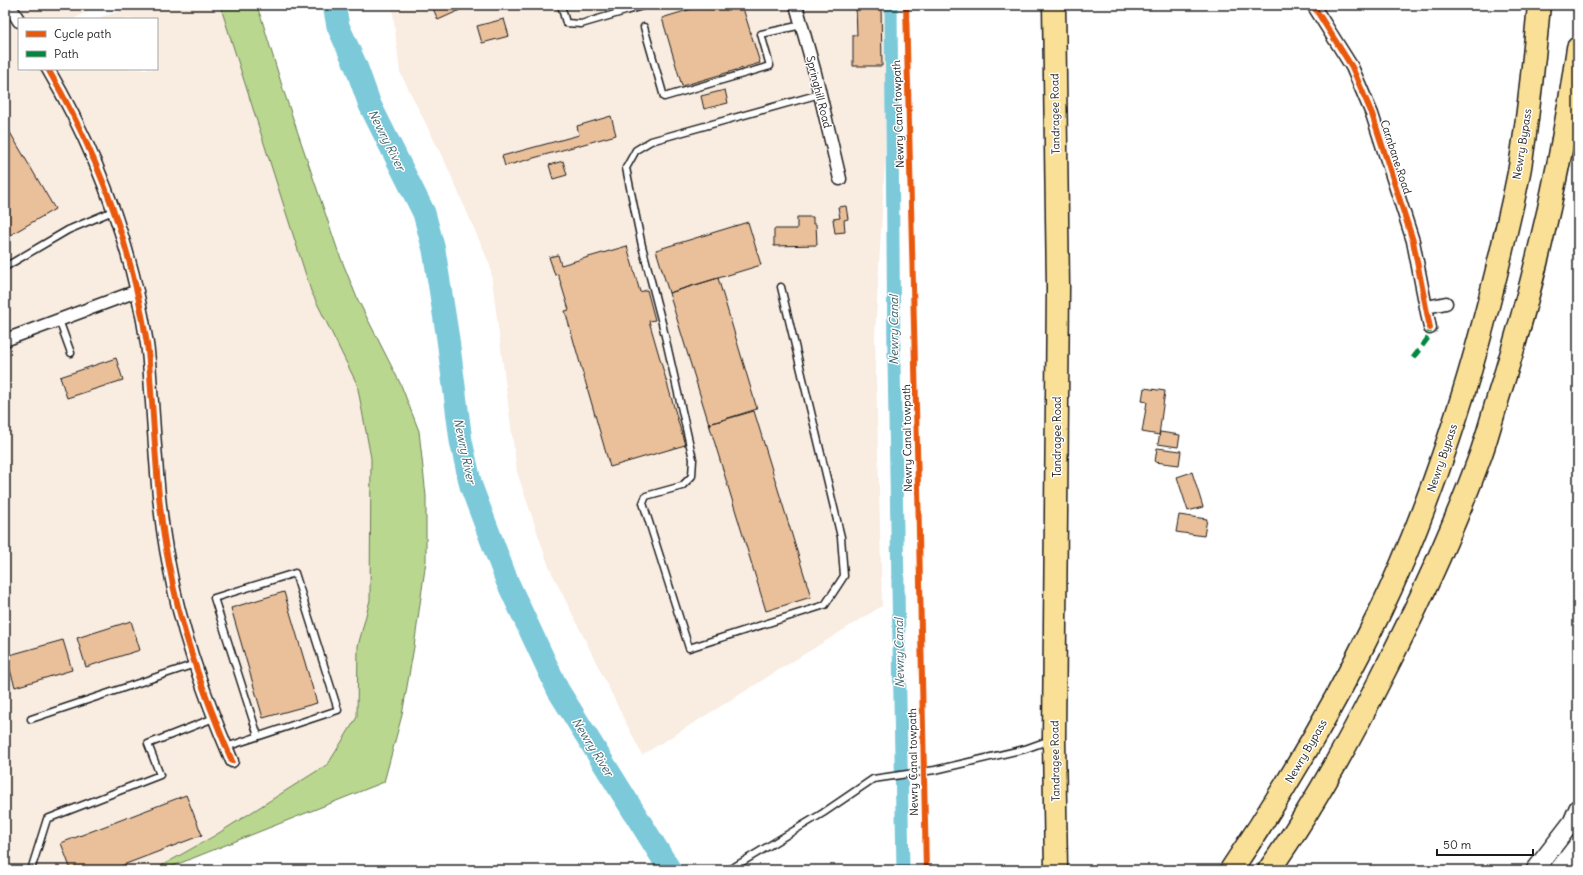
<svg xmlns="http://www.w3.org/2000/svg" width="1583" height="875" viewBox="0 0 1583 875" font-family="Delius,sans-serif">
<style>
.built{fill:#f9ece1}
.green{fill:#b9d78f;stroke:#6a7a56}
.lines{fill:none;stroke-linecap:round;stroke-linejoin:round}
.canal{stroke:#7cc9da;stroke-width:13}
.river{stroke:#7cc9da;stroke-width:23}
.building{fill:#eac09a;stroke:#1c1c1c}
.lane-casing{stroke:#1c1c1c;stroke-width:9}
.street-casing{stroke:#1c1c1c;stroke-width:15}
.secondary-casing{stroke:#1c1c1c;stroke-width:20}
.highway-casing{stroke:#1c1c1c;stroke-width:25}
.lane{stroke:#fff;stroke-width:6}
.street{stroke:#fff;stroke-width:12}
.secondary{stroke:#fff;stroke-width:17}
.highway{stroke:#fadf96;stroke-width:22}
.quiet{stroke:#00873e;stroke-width:5;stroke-dasharray:10 5;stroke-linecap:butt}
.cycleway-casing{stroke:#fff;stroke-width:8}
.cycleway{stroke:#e8590c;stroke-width:6}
.labels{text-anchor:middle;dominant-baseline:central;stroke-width:3;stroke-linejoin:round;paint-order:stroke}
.street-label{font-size:11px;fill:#1c1c1c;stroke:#fff}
.water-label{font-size:12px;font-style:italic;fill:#426168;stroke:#fff}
</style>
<rect width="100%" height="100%" fill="#fff"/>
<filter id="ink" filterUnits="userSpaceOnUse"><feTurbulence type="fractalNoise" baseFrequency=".025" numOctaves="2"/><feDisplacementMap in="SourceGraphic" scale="8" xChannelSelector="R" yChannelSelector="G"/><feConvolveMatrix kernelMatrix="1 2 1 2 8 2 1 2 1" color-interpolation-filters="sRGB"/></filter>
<g filter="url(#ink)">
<path class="built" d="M 5,5 L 98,5 L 74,19 L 19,19 L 19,69 L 157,69 L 157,19 L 95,19 L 138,5 L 220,5 L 311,290 L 357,384 L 371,458 L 370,600 L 358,646 L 357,717 L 328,764 L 214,836 L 154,870 L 5,870 Z
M 392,5 L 886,5 L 885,161 L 875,336 L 882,606 L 642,755 L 549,567 L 517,472 L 490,265 L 446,164 L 400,72 Z"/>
<path class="green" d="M 220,5 L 256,5 L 261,17 L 283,89 L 338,251 L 357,298 L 401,385 L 419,431 L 426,496 L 426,561 L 414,647 L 402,715 L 384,782 L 163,870 L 154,870 L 214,836 L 328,764 L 357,717 L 358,646 L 370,600 L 371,458 L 357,384 L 311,291 Z"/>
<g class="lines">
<path class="canal" d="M 891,5 L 894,361 L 903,870"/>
<path class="river" d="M 334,5 L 338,26 L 356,66 L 370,105 L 424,213 L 434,250 L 448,339 L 461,441 L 471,486 L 507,581 L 558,690 L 670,870"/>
</g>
<path class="building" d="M 435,5 L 471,5 L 438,20 L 432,6 Z
M 704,5 L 742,5 L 760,63 L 682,86 L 662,18 Z
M 856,5 L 881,5 L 882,66 L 853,66 L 853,35 L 857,35 Z
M 504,19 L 509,36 L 482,43 L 477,26 Z
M 725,90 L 728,103 L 704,109 L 701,96 Z
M 611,116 L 616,135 L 505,166 L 502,156 L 579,135 L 577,126 Z
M 5,124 L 55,209 L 5,238 Z
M 563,161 L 567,175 L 553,179 L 549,165 Z
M 846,206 L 848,219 L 844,220 L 845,232 L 835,233 L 833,219 L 840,218 L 838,207 Z
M 797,217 L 813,217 L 813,224 L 816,224 L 817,245 L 774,246 L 774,229 L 797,229 Z
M 748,222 L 761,265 L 669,293 L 656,250 Z
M 627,246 L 640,292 L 647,290 L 655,320 L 649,321 L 685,445 L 610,467 L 565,311 L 569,310 L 558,274 L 555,275 L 549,257 L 558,255 L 561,265 Z
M 718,278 L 757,409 L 709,424 L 669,293 Z
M 116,358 L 123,380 L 67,398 L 60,377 Z
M 1144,388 L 1165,391 L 1159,435 L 1142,432 L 1147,402 L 1142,401 Z
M 754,411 L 811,597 L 766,611 L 709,424 Z
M 1160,432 L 1180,435 L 1178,447 L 1158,444 Z
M 1157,448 L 1181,451 L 1179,465 L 1155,462 Z
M 1192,472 L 1203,507 L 1188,511 L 1177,477 Z
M 1179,515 L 1207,519 L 1204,536 L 1176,532 Z
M 284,592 L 317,703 L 263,718 L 231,608 Z
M 131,621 L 140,650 L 86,667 L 77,638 Z
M 63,640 L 72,670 L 15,687 L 6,656 Z
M 186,795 L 202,835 L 110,870 L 71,870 L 61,843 Z"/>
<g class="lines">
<g class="lane-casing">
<path id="lane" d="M 561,5 L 566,23 L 581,24 L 646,5
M 644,27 L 664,97 L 770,66 L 761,34 L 802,25
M 5,267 L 68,230 L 113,211
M 781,287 L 841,537 L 844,576 L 825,605 L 689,648 L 643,503 L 646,496 L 682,486 L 692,476 L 693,459 L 662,323 L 642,246 L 626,168 L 636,150 L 651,141 L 820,94
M 59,320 L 71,353
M 31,719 L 195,664
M 226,747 L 338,710 L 295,573 L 214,598 L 258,736
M 31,870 L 47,819 L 160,775 L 148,744 L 214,718
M 729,870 L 823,813 L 873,779 L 935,770 L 1025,749 L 1050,740"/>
</g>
<g class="street-casing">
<path id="street" d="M 9,5 L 19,21
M 796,5 L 815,73 L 840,179
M 1313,5 L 1352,67 L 1372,114 L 1413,241 L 1430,328
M 48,69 C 97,153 132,247 147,344 C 150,363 150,383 152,402 C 156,457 158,511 169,565 C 181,632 205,698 232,761
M 1427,307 L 1446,303
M 5,340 L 137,291"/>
</g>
<g class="secondary-casing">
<path id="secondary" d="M 1535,870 L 1572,822 L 1578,808"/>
</g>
<g class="highway-casing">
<path id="highway" d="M 1054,5 L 1058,287 L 1054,739 L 1056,870
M 1231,870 C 1286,789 1335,704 1378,616 C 1406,558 1429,498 1449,438 C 1470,376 1487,313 1502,249 C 1508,222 1515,195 1520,167 C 1529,114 1534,59 1539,5
M 1269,870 C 1312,809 1348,744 1381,678 C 1418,606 1453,531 1481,454 C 1489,431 1495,406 1503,382 C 1537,272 1562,162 1578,48"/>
</g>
<use href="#lane" class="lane"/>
<use href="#street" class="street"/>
<use href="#secondary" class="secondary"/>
<use href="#highway" class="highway"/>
<path class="quiet" d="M 1413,358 L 1428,338 L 1430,328"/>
<g class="cycleway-casing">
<path id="cycleway" d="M 906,5 L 918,486 L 926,870
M 1313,5 L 1352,67 L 1372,114 L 1413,241 L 1430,328
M 48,69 C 97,153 132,247 147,344 C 150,363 150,383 152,402 C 156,457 158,511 169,565 C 181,632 205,698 232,761"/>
</g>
<use href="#cycleway" class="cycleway"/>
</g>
</g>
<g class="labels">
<g class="street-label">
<text transform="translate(819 92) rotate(76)">Springhill Road</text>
<text transform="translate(898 114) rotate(-92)">Newry Canal towpath</text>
<text transform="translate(1055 114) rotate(-91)">Tandragee Road</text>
<text transform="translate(1522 144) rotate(-81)">Newry Bypass</text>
<text transform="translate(1396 157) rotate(72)">Carnbane Road</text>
<text transform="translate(1057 437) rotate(-90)">Tandragee Road</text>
<text transform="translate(907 438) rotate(-91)">Newry Canal towpath</text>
<text transform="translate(1442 458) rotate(-71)">Newry Bypass</text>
<text transform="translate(1306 751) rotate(-60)">Newry Bypass</text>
<text transform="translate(1055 761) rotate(-91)">Tandragee Road</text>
<text transform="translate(913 762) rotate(-91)">Newry Canal towpath</text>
</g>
<g class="water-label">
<text transform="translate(387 140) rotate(63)">Newry River</text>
<text transform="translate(893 330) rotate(-90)">Newry Canal</text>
<text transform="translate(465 451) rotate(78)">Newry River</text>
<text transform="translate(899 653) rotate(-91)">Newry Canal</text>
<text transform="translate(593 747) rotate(58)">Newry River</text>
</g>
</g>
<rect width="1583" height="875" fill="none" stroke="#fff" stroke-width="20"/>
<rect x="10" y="10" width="1563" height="855" fill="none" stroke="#1c1c1c" stroke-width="1.5" filter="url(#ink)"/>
<rect x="18" y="18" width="140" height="52" fill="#ffffff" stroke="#a4a4a4"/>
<rect x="26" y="31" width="20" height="6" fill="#e8590c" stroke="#a4a4a4"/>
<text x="54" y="38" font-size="12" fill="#1c1c1c">Cycle path</text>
<rect x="26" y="51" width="20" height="6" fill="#00873e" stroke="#a4a4a4"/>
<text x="54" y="58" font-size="12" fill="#1c1c1c">Path</text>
<path d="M1437 849v6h96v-6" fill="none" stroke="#1c1c1c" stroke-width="2"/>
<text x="1443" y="849" font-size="12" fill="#1c1c1c" stroke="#ffffff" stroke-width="3" paint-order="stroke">50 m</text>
</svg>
